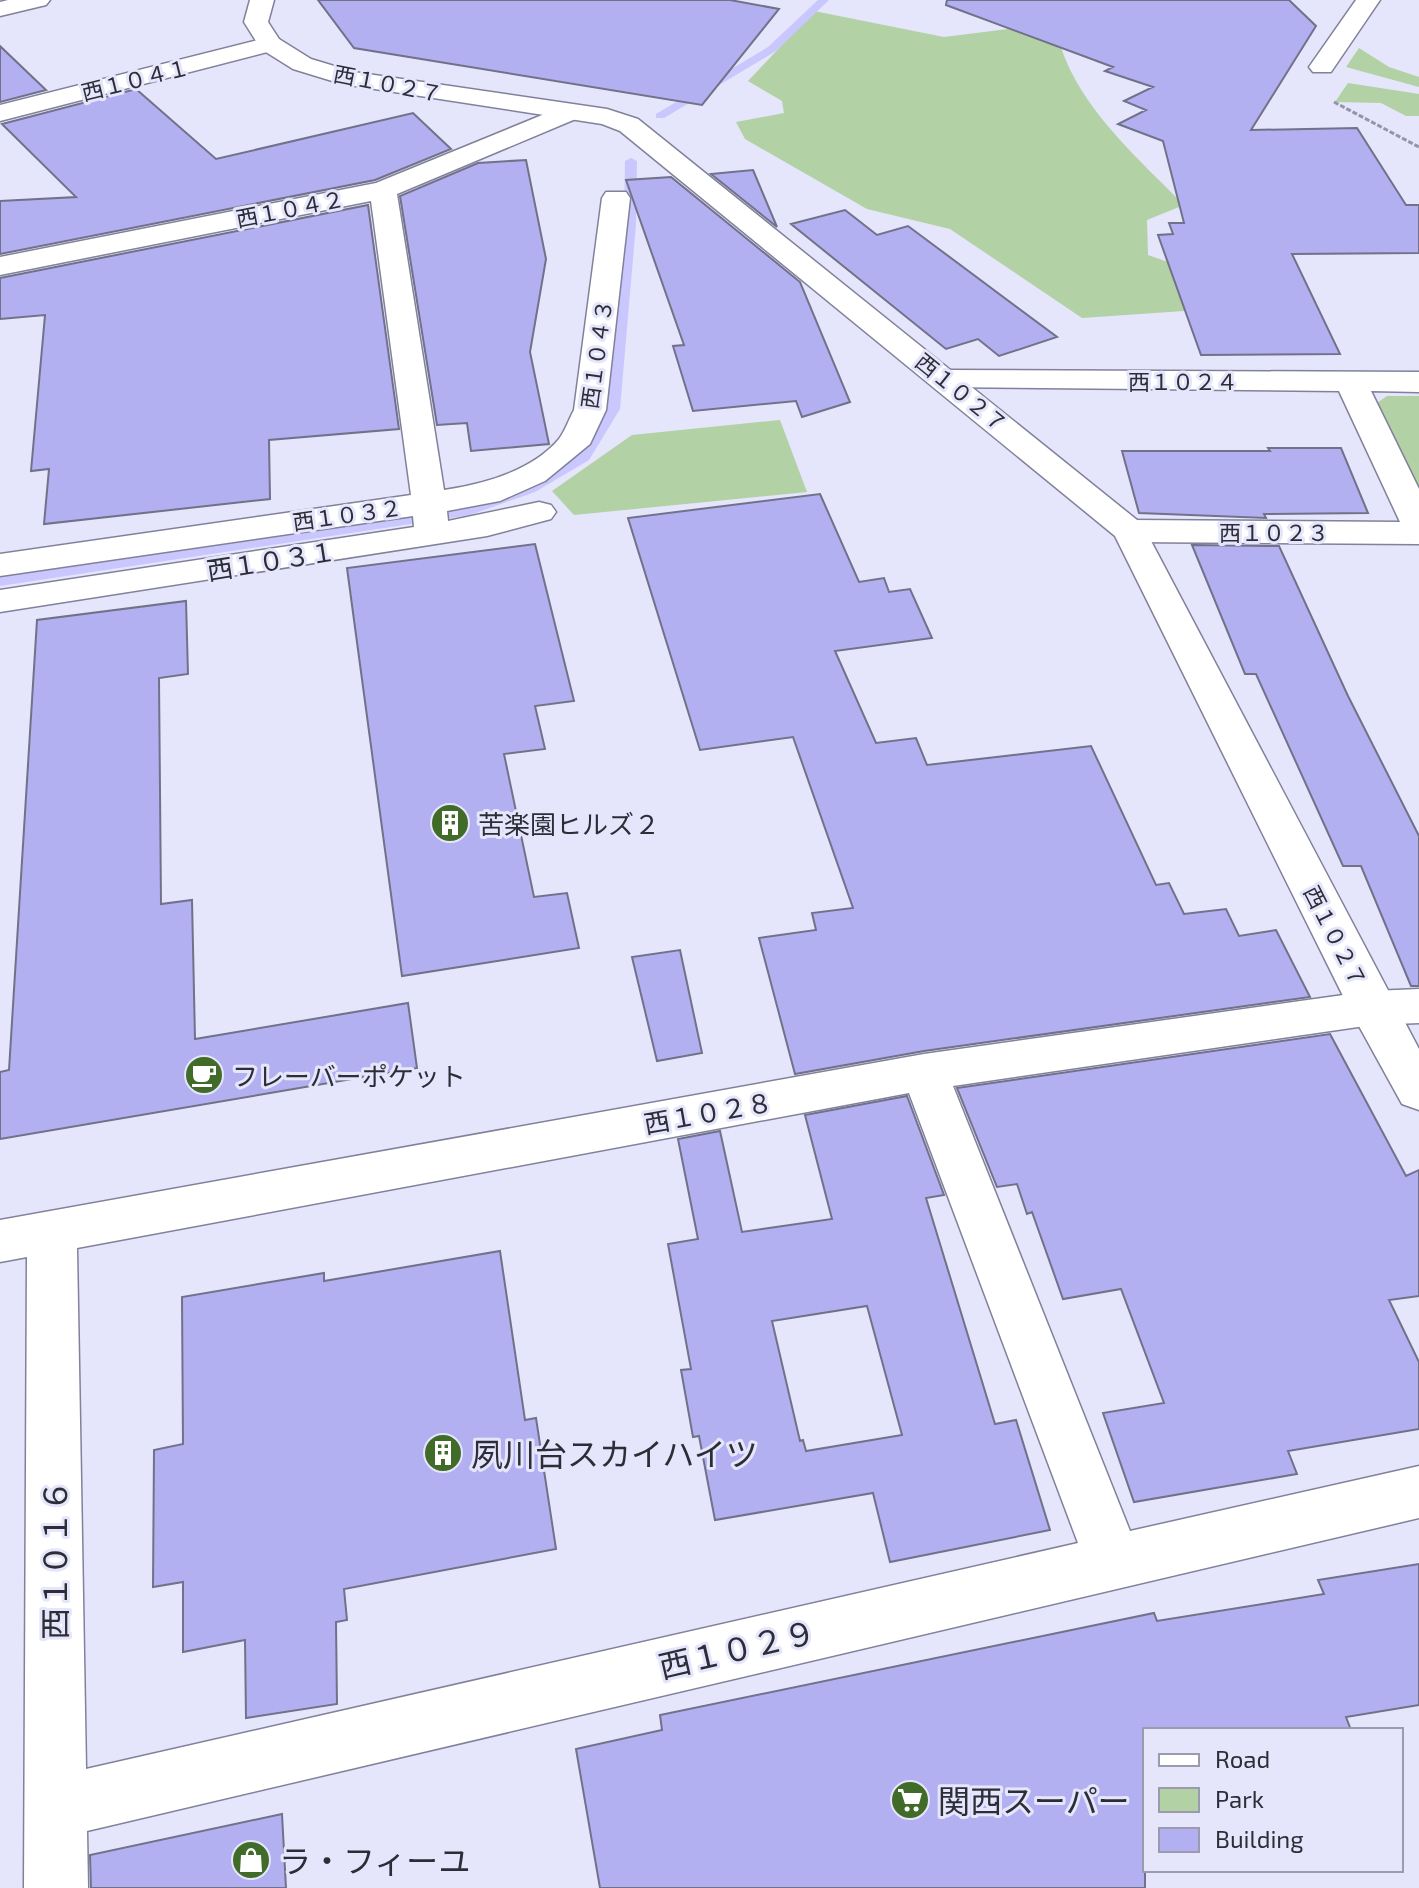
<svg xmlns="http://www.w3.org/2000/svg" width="1419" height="1888" viewBox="0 0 1419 1888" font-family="'Exo 2','Noto Sans JP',sans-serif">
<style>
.green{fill:#b2d1a4}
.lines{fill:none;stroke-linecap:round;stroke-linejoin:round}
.stream{fill:#c9c7fd;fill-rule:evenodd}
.building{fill:#b3b0f1;stroke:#717189;stroke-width:2;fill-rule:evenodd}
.street-casing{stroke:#81819a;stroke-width:3}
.secondary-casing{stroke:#81819a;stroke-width:3}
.path{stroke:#9595a6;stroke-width:3;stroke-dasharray:5 2;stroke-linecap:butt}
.street{fill:#fff;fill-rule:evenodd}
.secondary{fill:#fff;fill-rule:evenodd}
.labels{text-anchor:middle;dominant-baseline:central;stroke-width:6;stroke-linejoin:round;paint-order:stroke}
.far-street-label{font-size:22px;fill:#2d2d37;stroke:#e5e5fc}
.street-label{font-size:26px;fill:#2d2d37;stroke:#e5e5fc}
.poi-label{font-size:26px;fill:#2d2d37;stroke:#e5e5fc;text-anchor:start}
.near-poi-label{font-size:32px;fill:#2d2d37;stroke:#e5e5fc;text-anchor:start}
.near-street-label{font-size:32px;fill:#2d2d37;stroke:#e5e5fc}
</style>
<rect width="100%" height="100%" fill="#e5e5fc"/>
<path class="green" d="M 814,11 L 944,37 L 1055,23 C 1067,97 1133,153 1184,205 L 1147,220 L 1148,255 L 1208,276 L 1213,309 L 1082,318 L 950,229 L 867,209 L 745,139 L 736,122 L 784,113 L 782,101 L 748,81 Z
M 1359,48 L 1389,67 L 1419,77 L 1419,87 L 1346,67 Z
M 1348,83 L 1419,94 L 1419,116 L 1406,116 L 1381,103 L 1335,102 Z
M 1387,396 L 1419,396 L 1419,497 L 1377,403 Z
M 780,420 L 807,492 L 574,515 L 552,491 L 632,435 Z"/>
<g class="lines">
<path class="stream" d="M 818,0 L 829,0 L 776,51 L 664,118 L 656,118 L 656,114 L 768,47 Z
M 631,158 L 637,161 L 636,224 L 620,409 L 589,460 L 535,492 L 470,515 L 0,586 L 0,576 L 467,507 L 525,486 L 579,454 L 606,409 L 624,224 L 625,161 Z"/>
</g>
<path class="building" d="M 318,0 L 730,0 L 779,9 L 702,105 L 354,48 Z
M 947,0 L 1289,0 L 1316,26 L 1251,130 L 1357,128 L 1406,205 L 1419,205 L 1419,253 L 1292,254 L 1340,354 L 1201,355 L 1158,235 L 1173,234 L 1169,223 L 1184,223 L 1163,141 L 1118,124 L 1146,110 L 1124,101 L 1153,87 L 1105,71 L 1113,67 L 946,5 Z
M 0,46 L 46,90 L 0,102 Z
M 136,89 L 216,159 L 413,113 L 451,149 L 375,180 L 0,254 L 0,201 L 76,197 L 2,124 Z
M 526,160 L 546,259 L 530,352 L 549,444 L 471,451 L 467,423 L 437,425 L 400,196 L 478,163 Z
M 753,170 L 777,227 L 711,174 Z
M 671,177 L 800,282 L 850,402 L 802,417 L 796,401 L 693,411 L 673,346 L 684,345 L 626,180 Z
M 368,205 L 399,429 L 269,440 L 270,499 L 44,524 L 49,469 L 31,471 L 45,315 L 0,319 L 0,278 Z
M 845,210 L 877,235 L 908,226 L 1057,337 L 999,356 L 978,339 L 946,349 L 791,224 Z
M 1268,448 L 1341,448 L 1368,513 L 1264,514 L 1266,518 L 1139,513 L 1122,451 L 1270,451 Z
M 820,494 L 859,582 L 884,578 L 889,592 L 910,589 L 932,638 L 835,651 L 876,743 L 916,738 L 927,765 L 1091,746 L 1156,885 L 1169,883 L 1184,914 L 1226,909 L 1239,936 L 1276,930 L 1310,997 L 924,1051 L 795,1074 L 759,938 L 816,930 L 812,913 L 853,908 L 793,737 L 700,750 L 628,518 Z
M 535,544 L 574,701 L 535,706 L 545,749 L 504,754 L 534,897 L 567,893 L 579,948 L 402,976 L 347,568 Z
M 1192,545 L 1279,546 L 1348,696 L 1419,836 L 1419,986 L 1411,986 L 1361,866 L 1343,866 L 1256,674 L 1245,674 Z
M 186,601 L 188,674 L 159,678 L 161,904 L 192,900 L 195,1039 L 408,1003 L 417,1068 L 0,1139 L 0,1072 L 9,1070 L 37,620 Z
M 680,950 L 702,1053 L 657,1061 L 632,957 Z
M 1330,1034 L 1406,1176 L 1419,1170 L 1419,1296 L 1389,1300 L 1419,1362 L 1419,1429 L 1288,1451 L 1297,1474 L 1134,1502 L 1103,1413 L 1164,1403 L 1121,1289 L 1063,1299 L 1032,1212 L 1027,1214 L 1017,1184 L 997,1187 L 957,1088 Z
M 907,1096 L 944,1195 L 926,1198 L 995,1424 L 1016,1420 L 1050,1530 L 890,1562 L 873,1493 L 715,1520 L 699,1436 L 693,1437 L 681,1370 L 691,1369 L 668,1244 L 698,1239 L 678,1139 L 720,1131 L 742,1232 L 832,1219 L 805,1115 ZM 867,1306 L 902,1435 L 806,1451 L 803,1440 L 800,1441 L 772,1321 Z
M 500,1251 L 525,1420 L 536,1418 L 556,1549 L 344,1589 L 347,1620 L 336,1622 L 337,1704 L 246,1718 L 245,1640 L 183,1652 L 183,1582 L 153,1587 L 154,1450 L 183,1444 L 182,1297 L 324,1273 L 324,1281 Z
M 1419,1564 L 1419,1705 L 1346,1717 L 1351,1730 L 1145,1730 L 1145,1888 L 600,1888 L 576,1749 L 662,1730 L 660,1715 L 1154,1613 L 1157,1621 L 1324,1594 L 1318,1580 Z
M 282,1814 L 286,1888 L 91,1888 L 90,1855 Z"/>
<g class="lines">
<g class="street-casing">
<path id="street" d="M 8,0 L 50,0 L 46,5 L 0,16 L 0,2 Z
M 1356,0 L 1380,0 L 1331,72 L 1313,72 L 1309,67 Z
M 270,37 L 279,39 L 282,44 L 279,49 L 0,121 L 0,105 Z
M 569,104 L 578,106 L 582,112 L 578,118 L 397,194 L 444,490 C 484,484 532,471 559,439 C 565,431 569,419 574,410 L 602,198 L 606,192 L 626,192 L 630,198 L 606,410 L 590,444 L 545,481 L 500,501 L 447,511 L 448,521 L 539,502 L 551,505 L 556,512 L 551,519 L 487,536 L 0,612 L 0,590 L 414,527 L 413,516 L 0,576 L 0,554 L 411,495 L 371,201 L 0,275 L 0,257 L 376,183 Z
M 948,370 L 1419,372 L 1419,392 L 1371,391 L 1419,489 L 1419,544 L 1130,542 L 1118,538 L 1112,531 L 1118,524 L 1130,520 L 1400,522 L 1339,391 L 937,387 L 932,380 L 937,373 Z
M 1419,989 L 1419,1023 L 1372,1025 L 953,1086 L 1130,1531 L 1419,1466 L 1419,1518 L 87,1831 L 88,1888 L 24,1888 L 27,1257 L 0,1262 L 0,1220 L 924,1054 L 1372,991 ZM 909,1093 L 1078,1543 L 86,1769 L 77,1248 Z"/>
</g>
<g class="secondary-casing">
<path id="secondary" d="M 250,0 L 274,0 L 268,22 L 279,39 L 311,59 L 354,72 L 607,109 L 638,119 L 1142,524 L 1419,1049 L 1419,1110 L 1402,1104 L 1349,1008 L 1115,536 L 620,131 L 602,124 L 342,84 L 293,69 L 261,49 L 244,22 Z"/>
</g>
<path class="path" d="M 1334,102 L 1419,147"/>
<use href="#street" class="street"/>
<use href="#secondary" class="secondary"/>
</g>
<defs>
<g id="building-disc" transform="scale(2)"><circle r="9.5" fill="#406b28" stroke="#e5e5fc"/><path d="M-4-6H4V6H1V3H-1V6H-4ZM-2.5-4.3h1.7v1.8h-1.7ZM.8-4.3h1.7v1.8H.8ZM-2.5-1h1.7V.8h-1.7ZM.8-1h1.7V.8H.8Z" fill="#fff"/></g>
<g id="cafe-disc" transform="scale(2)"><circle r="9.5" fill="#406b28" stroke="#e5e5fc"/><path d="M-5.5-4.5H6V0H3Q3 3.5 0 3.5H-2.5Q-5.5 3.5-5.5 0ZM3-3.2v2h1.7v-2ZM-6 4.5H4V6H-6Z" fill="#fff"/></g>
<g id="supermarket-disc" transform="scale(2)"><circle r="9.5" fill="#406b28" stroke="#e5e5fc"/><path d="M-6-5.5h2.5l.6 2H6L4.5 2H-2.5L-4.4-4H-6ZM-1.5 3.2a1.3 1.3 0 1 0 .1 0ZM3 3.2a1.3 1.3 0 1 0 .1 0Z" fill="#fff"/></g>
<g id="shop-disc" transform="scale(2)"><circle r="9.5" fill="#406b28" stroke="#e5e5fc"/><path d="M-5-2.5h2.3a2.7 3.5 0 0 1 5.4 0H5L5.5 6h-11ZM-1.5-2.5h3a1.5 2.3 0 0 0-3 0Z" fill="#fff"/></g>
</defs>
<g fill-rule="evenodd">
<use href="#building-disc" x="450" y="823"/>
<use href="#cafe-disc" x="204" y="1075"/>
<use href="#building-disc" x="443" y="1453"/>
<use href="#supermarket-disc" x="910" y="1800"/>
<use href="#shop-disc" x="251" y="1860"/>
</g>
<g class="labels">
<g class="far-street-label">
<text transform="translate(135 79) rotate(-14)">西１０４１</text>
<text transform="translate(388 83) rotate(11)">西１０２７</text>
<text transform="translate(290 208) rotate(-11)">西１０４２</text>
<text transform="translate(596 354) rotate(-82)">西１０４３</text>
<text x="1183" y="381">西１０２４</text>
<text transform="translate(962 392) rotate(39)">西１０２７</text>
<text transform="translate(347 514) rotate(-8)">西１０３２</text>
<text x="1274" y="532">西１０２３</text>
<text transform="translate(1336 936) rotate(63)">西１０２７</text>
</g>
<g class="street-label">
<text transform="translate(271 560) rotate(-9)">西１０３１</text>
<text transform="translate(708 1112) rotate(-10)">西１０２８</text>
</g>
<g class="poi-label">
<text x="478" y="823">苦楽園ヒルズ２</text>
<text x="232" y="1075">フレーバーポケット</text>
</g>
<g class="near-poi-label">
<text x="471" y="1453">夙川台スカイハイツ</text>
<text x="938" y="1800">関西スーパー</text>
<text x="279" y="1860">ラ・フィーユ</text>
</g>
<g class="near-street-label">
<text transform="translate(54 1560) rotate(-90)">西１０１６</text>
<text transform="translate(737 1648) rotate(-13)">西１０２９</text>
</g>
</g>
<rect x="1143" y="1728" width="260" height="144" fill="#e5e5fc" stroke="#9b9bad" stroke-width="2"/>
<rect x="1159" y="1754" width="40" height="12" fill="#ffffff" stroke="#9b9bad" stroke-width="2"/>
<text x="1215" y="1768" font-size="24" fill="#2d2d37">Road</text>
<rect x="1159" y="1788" width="40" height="24" fill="#b2d1a4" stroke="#9b9bad" stroke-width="2"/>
<text x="1215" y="1808" font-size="24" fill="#2d2d37">Park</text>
<rect x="1159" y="1828" width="40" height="24" fill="#b3b0f1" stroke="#9b9bad" stroke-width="2"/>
<text x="1215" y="1848" font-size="24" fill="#2d2d37">Building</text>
</svg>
